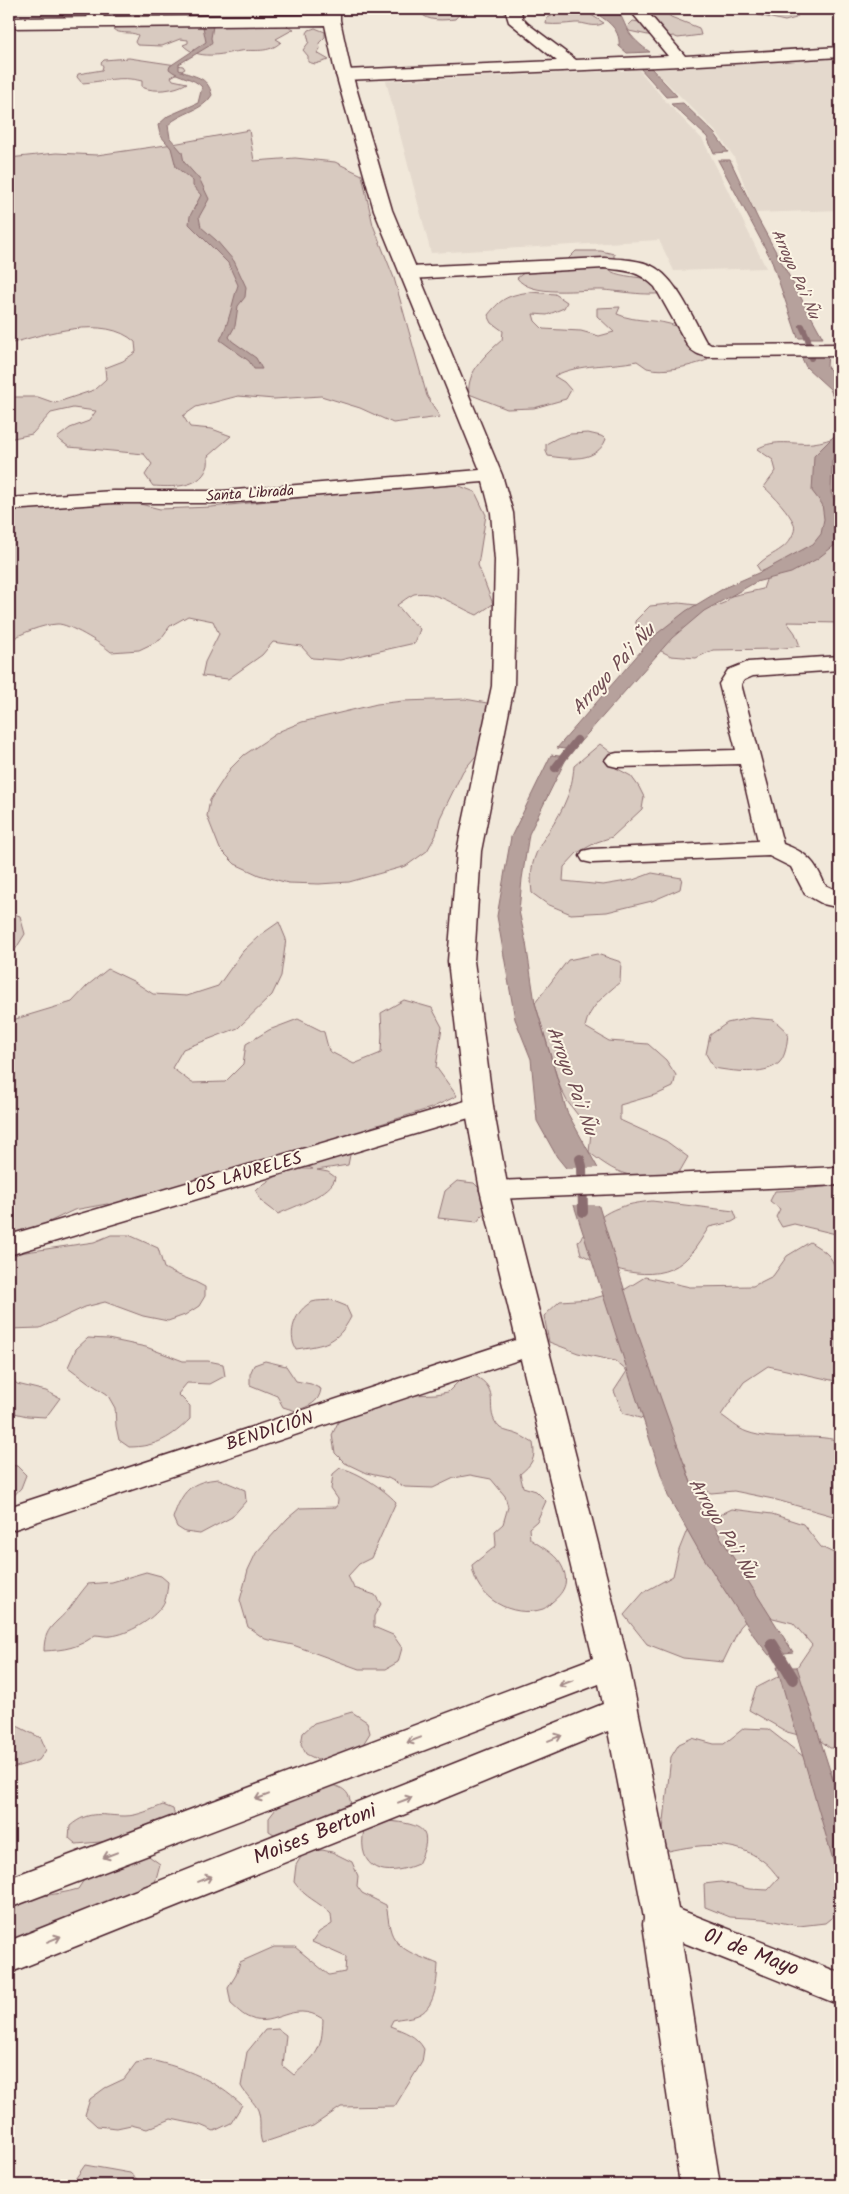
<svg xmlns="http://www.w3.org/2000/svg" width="849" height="2194" viewBox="0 0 849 2194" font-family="Kalam,sans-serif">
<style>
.built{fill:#e4d9cd}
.green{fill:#d8cac0;stroke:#917476}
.water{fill:#b6a19c;stroke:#8b6d6f}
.pier{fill:#f1e8da}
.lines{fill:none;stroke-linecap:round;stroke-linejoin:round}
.stream-far3{stroke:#8b6d6f;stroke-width:6}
.stream-far2{stroke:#8b6d6f;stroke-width:8}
.stream-far1{stroke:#8b6d6f;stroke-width:10}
.stream{stroke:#8b6d6f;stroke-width:12}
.street-casing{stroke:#4a1f2b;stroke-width:3}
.secondary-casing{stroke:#4a1f2b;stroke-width:3}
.street{fill:#fcf5e5;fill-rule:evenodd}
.secondary{fill:#fcf5e5;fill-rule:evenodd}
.oneway{stroke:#a38a88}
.labels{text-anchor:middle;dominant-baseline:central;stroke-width:4;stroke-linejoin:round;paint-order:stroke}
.far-street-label{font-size:15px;fill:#4a1f2b;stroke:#fcf5e5}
.far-water-label{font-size:16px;font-style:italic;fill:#704c53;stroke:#fcf5e5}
.street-label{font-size:18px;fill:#4a1f2b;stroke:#fcf5e5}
.water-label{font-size:19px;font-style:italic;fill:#704c53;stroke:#fcf5e5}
.near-street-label{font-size:21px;fill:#4a1f2b;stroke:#fcf5e5}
</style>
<rect width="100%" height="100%" fill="#f1e8da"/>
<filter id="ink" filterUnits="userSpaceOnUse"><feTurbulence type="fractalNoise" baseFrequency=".02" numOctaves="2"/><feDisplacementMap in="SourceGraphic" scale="10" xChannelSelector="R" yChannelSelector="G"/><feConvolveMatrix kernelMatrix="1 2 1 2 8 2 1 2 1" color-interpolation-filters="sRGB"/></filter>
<g filter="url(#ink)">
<path class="built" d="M 840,58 L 840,210 L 755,213 L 734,157 L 718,134 L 653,69 Z
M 639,70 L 669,105 L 703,140 L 766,268 L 674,271 L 659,240 L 431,253 L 386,81 Z"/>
<path class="green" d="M 423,9 L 463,9 L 463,10 L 455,19 C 444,20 428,22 421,13 Z
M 645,9 L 662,9 L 671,17 L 699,28 L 701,35 L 678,38 L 673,36 L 662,38 L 629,31 L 627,27 L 633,21 L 650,24 Z
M 756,9 L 802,9 L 796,18 L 785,21 L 758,15 Z
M 573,10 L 585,11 L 604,23 C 593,29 586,22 575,23 C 565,24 556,25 546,24 L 547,18 L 561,12 Z
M 228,24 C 251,32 275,18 294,29 L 276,39 L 281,42 C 268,54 255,49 240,51 C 222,54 198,61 183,45 L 188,43 L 188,40 L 180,39 L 162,46 L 137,45 L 135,42 L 138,35 C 130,31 119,35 113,29 L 117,26 Z
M 315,28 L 325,32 L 325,37 L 319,43 L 320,49 L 317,53 L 329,60 L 315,64 L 308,62 L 308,56 L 303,50 L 309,42 L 307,33 L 309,30 Z
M 129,58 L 183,66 L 185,69 L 171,77 L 173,80 L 187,83 C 176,90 154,93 142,87 L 142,81 C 121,75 102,82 82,83 L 77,77 L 78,74 L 102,70 L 103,66 L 101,63 L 104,60 Z
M 249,130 L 254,161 L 295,158 L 335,162 L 362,175 L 373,225 L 394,278 L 427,396 L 440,417 L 393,423 L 360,408 L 321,396 L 274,399 L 238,396 L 196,407 L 183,416 L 190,427 L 212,429 L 231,436 L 208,456 C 208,459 209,465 207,468 C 199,489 171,487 153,486 L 145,475 L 152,464 L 144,454 L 69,447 L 57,438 L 70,428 L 89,421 L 96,411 L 73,408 L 51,413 L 32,434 L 9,439 L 9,397 L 38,397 L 55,403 L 94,390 L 106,379 L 105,368 L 123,361 L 136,352 L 135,342 C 105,314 44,334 9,344 L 9,158 L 56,153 L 97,155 L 173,144 Z
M 576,251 L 601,251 L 614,254 L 614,258 L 604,264 C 609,282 662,273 680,290 C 654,298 628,292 603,290 C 582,289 531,298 517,278 L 525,272 L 558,269 Z
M 530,292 L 555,294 L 567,302 L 564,308 L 547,315 L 533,314 L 535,321 L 543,329 L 581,331 L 599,336 L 614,332 L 597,316 L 597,308 L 620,307 L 617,314 C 637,323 658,318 678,327 C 688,331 698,345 707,353 L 707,360 C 692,366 663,373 647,368 C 644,366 640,363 637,361 C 609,367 580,363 554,376 L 564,382 L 571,390 L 566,399 L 534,408 L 507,409 L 469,394 C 466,372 487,353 502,340 L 503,331 L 492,323 L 488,315 C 502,297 510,295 530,292 Z
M 588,433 L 601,436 L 606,439 C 597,463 568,459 548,456 L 546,451 L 546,444 L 557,438 L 570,434 Z
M 840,436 L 840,623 L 787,622 L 795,633 L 800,646 L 776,649 L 713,650 L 696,658 L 671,656 L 657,649 L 641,633 L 635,621 L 650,606 L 679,603 L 714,607 L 726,602 L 731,596 L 763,589 L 766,580 L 757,566 C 765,557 773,555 782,548 C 788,544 797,532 794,524 C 790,513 773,495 764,487 L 776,471 L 773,460 L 757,449 C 775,438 794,445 813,443 C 822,442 831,439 840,436 Z
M 432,484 L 457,485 L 475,492 L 486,515 L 478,565 L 493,604 L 477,615 C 457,607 437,590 414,594 C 409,596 402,602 397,605 L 407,617 L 420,629 L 415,643 L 340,660 L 312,658 L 301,646 L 273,642 L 262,655 L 228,679 L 202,676 L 205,662 L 219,634 L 213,621 L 188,616 L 170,626 L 160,640 L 139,650 L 111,652 C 102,644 68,623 57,624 C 41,625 22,633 9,641 L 9,506 L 124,495 L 140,504 L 160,509 L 211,507 Z
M 465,699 L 487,703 L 500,715 L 491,745 L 475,757 L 463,771 L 440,818 L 436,835 L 427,851 L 406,866 L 349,882 L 319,884 L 288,883 L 259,875 L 235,864 L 220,849 L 207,816 L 210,800 L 230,769 L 244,755 L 280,731 L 302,722 L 377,704 L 403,701 Z
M 600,744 L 613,754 L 616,768 L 631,776 L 639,787 L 644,797 L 642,809 L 612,837 L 597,842 L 577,853 L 564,867 L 563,881 L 603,885 L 633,880 L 652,873 L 682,878 L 680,889 L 652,901 L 607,912 L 571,914 L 547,904 L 532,893 C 526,847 551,838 566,800 C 571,789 573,778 574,766 Z
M 9,912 L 20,916 L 25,934 L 13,953 L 9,954 Z
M 279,922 L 286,939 L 281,976 L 272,995 L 238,1028 L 183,1049 L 172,1068 L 192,1083 L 225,1082 L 243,1064 L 246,1044 L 269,1030 L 298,1019 L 324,1032 L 329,1051 L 354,1064 L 381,1053 L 382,1033 L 381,1013 L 404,1000 L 432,1008 L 442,1027 L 436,1067 L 457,1096 L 431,1108 L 371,1127 L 352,1145 L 348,1165 L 317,1170 L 328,1172 L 335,1177 C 334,1193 293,1207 278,1214 L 261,1201 L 256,1191 C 267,1180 282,1172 298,1169 C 303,1168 309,1170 313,1169 L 289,1159 L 138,1210 L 107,1204 L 74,1210 L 9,1241 L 9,1021 L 72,1002 L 88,985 L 108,969 L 133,981 L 153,994 L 187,996 L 218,986 L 243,951 L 259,936 Z
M 597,954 L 621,962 L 620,982 C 605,995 589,1007 585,1027 L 609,1041 L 648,1044 L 666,1060 L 676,1075 L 673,1087 L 658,1094 L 620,1105 L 620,1120 L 666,1141 L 688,1157 L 680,1171 C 638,1180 623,1180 589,1152 L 591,1132 L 567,1101 L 560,1087 L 535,1003 L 568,960 Z
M 750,1018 L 774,1020 L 788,1033 C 787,1043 786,1056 779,1063 C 764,1076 731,1071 714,1068 L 706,1054 L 710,1035 L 727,1023 Z
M 457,1181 L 474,1183 L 484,1193 L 486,1211 L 477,1222 L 438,1218 L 445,1191 Z
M 835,1186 L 840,1187 L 840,1235 L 794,1224 L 782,1227 L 776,1217 L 780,1209 L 770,1201 L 775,1191 C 796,1191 815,1187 835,1186 Z
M 652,1201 L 734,1211 L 737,1219 L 732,1222 L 709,1227 C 703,1236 697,1247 689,1256 C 661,1287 612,1271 581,1254 L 578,1242 C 599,1212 616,1205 652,1201 Z
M 111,1235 L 129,1235 L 158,1248 L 164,1268 C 177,1276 192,1279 205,1287 L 205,1296 L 199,1306 L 185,1315 L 168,1321 L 143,1316 L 105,1302 L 85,1307 L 40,1328 L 9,1329 L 9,1257 L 19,1253 L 94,1242 Z
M 810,1242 C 816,1246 824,1250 829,1256 C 847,1276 840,1354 840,1382 L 768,1366 L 744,1382 L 721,1415 C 729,1420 738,1429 747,1432 C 778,1443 810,1432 840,1441 L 840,1515 L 833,1516 L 773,1499 L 734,1491 L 711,1493 L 691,1483 L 685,1464 L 653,1422 L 623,1413 L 614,1391 L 627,1371 L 615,1361 L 578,1353 L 549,1342 L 544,1316 L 560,1301 L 591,1299 L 624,1290 L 645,1277 L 690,1287 L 753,1286 L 773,1276 L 787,1256 Z
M 331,1300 L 346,1306 L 351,1317 C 337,1344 324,1345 296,1349 C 287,1334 295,1310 312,1302 C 317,1300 326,1301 331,1300 Z
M 88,1338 L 108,1339 L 146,1347 L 183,1361 L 208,1361 L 223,1364 L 225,1376 L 210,1384 L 187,1383 L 178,1394 L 190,1406 L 190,1419 C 172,1437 156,1447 129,1447 L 119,1440 L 116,1426 L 115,1408 L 107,1394 L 88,1382 L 68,1367 L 76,1349 Z
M 265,1361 L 286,1366 L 296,1381 L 311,1384 L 321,1389 C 319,1403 309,1406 296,1411 L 283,1407 L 277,1396 L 250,1385 L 250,1374 L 254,1365 Z
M 9,1375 L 17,1384 L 46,1391 L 60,1398 L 46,1417 L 27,1416 L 10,1412 L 9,1416 Z
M 473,1375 C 505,1390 481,1410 500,1428 C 505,1432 513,1432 519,1435 C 524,1437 528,1440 533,1443 C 536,1459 532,1464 520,1474 L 523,1487 L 536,1491 L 546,1501 L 537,1521 L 529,1528 L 530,1539 C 540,1546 554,1553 560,1563 C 570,1579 566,1591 552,1602 C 550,1604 546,1608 543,1609 C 512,1619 475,1598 472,1565 L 496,1546 L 495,1531 L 503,1524 L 508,1507 L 505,1496 L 491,1479 L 470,1475 L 454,1478 L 433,1488 L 405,1487 L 388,1478 L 366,1473 L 345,1463 L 335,1453 L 332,1435 L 341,1416 L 392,1396 L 436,1394 L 448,1392 L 460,1380 Z
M 9,1465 L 17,1466 L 26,1475 L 21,1488 L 9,1501 Z
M 340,1468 C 357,1471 384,1489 396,1502 L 371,1558 L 359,1564 L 348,1576 L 354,1588 L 375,1595 L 381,1604 L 374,1616 L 374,1627 L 393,1635 L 402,1648 L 398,1662 L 386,1669 L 359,1669 L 293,1645 L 265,1639 L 248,1627 L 240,1600 L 248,1570 L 256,1553 L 288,1518 L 300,1508 L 337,1507 L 338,1499 L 331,1489 L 333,1474 Z
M 219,1479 L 245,1490 L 246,1501 L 232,1517 L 200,1534 L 185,1532 L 177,1527 L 173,1518 C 182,1491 191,1481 219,1479 Z
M 732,1509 L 772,1514 L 803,1524 L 821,1547 L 840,1556 L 840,1748 L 830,1748 L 821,1741 L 787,1732 L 749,1710 L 756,1688 L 797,1667 L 812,1645 L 793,1623 L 753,1613 L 740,1627 L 723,1662 L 683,1658 L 647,1644 L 624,1615 L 644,1592 L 673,1576 L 679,1550 L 687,1530 Z
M 146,1572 L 161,1576 L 168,1582 C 167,1590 167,1599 162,1606 C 152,1620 129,1634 111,1636 C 106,1637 100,1635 95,1635 C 79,1648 64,1650 44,1651 C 44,1627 55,1625 69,1609 C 75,1601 81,1592 88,1584 L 112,1582 Z
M 352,1712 L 367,1722 L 370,1733 L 360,1749 L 320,1761 L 306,1754 L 301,1744 L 303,1733 L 314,1723 Z
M 17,1726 L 41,1738 L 46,1750 L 39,1760 L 9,1769 L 9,1729 Z
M 744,1728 L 768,1729 L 804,1757 L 831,1771 L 836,1791 L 840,1795 L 840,1911 L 825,1923 L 799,1926 L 764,1919 L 730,1917 L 705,1907 L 704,1884 L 721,1882 L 749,1889 L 768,1890 L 779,1878 C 774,1872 769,1865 763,1861 C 736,1840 700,1844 669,1851 L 662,1839 L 671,1757 L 679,1744 L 692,1738 L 714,1744 L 724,1744 Z
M 319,1783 C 337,1786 350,1786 351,1807 L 277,1836 L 269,1831 L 269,1818 L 288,1793 Z
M 163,1805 L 173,1809 L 176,1820 L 112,1841 L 76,1844 L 69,1838 L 70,1826 C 90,1809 102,1816 125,1816 C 138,1816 152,1809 163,1805 Z
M 388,1821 C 421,1824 436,1829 418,1864 C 385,1878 356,1871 364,1829 Z
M 322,1850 L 332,1852 L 352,1862 L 358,1876 L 357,1886 L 362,1893 L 386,1905 C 388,1913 388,1921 390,1928 C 395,1951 420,1956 438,1964 C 437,1979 436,2006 420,2014 C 413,2018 401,2018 393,2020 L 390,2026 C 405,2032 416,2035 424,2049 L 422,2062 L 395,2106 L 341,2107 L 313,2126 L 262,2143 C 258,2132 262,2121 258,2110 C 255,2103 245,2094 241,2086 L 247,2052 L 265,2030 L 278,2029 L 286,2035 L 283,2066 L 294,2075 C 317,2054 322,2051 323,2019 C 292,1999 274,2029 250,2018 C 243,2016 236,2008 231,2004 L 228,1988 L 236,1975 L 240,1962 L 274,1947 L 295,1947 L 329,1975 L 345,1972 L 346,1957 L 312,1942 L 319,1932 L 332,1924 L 331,1914 C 317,1900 306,1899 294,1882 L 296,1865 L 304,1852 Z
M 146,1854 L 160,1864 L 153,1890 L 97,1937 L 64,1951 L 46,1956 L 24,1955 L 9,1958 L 9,1906 C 30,1895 55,1896 78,1889 L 89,1872 Z
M 150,2060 C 186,2068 215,2080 242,2105 L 231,2123 L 214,2131 L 200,2125 L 171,2119 L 147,2129 L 131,2125 L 117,2128 L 97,2126 L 85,2115 L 90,2099 L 105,2088 L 124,2079 L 136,2063 Z
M 85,2165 L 130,2173 L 140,2182 L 137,2185 L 71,2185 Z"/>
<path class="water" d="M 589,9 L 615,9 C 622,15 623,21 627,29 C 632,38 641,46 650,52 L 627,53 L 619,46 C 621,27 603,18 589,9 Z
M 213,26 L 211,38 L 212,42 L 209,46 L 179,64 L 179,70 C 195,78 207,75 212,95 C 203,111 181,112 168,125 L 170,138 L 182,152 L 184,162 L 200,180 L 209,199 L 199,217 L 201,227 L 216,240 L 234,261 L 246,287 L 245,297 L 238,306 L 235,326 L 229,337 L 232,341 L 256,358 L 262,369 L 254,369 L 249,361 L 220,340 C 229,324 232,303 238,285 L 228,263 L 189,224 L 190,216 L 201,195 L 193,186 L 193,181 L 176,167 L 171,148 L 160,135 L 158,125 L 168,116 L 198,103 L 202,87 C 193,77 179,78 169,69 L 170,66 L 206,42 L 203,27 Z
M 640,68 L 651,68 L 677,96 L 666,97 Z
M 683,103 L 715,134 L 728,152 L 714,153 L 707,137 L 671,104 Z
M 718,160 L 730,160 L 758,219 L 823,338 L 798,338 L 771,259 Z
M 799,352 L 828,352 L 827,367 L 840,380 L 840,413 L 830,389 L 806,367 Z
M 840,430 L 840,447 L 832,461 L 831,493 L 840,511 L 840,541 L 817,559 L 791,573 L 756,582 L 704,611 L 672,638 L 573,750 L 557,748 L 654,636 L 686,611 L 726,587 L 765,570 L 813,544 L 821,534 L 824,519 L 822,504 L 812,491 L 814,456 Z
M 551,755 L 567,757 L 529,834 L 522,879 L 519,911 L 526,943 L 535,1003 L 567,1112 L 600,1172 L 570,1173 L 557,1157 L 537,1121 L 531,1059 L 515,1019 L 497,916 L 511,837 Z
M 572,1199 L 597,1200 L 638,1334 L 691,1483 L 721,1538 L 793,1652 L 769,1655 L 754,1636 L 698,1549 L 668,1496 Z
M 777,1667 L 797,1667 L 840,1802 L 840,1884 Z"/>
<path class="pier" d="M 563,1168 L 600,1168 L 602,1172 L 600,1174 L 570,1176 Z
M 572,1196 L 598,1198 L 601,1205 L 572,1205 L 570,1199 Z"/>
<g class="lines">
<path class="stream-far3" d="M 802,326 L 808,339 L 811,358"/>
<path class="stream-far2" d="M 555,768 L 577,740"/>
<path class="stream-far1" d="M 580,1159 L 582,1166 L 583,1212"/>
<path class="stream" d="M 772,1644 L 793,1679"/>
<g class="street-casing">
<path id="street" d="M 88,9 L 104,9 L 103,23 L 101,26 L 89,26 L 87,23 Z
M 505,9 L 521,9 L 522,18 L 528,24 L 576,60 L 668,56 L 629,9 L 645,9 L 685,56 L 840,47 L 840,57 L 681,66 L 344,80 L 338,78 L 336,75 L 338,72 L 344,70 L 557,61 L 509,22 Z
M 604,258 C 619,259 635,259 650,265 C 676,276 693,319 706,342 L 711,345 L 840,344 L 840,356 L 708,357 C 700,355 693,353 688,346 L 655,287 C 638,270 627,271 604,268 L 410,279 L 404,277 L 401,273 L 404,269 L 410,267 Z
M 840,656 L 840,670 L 753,676 L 744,680 L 741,684 L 783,844 C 807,853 815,861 825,885 L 840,892 L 840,908 L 823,904 L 805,894 L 791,867 L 769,856 L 592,863 L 583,861 L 580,856 L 583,851 L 592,849 L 758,841 L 740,764 L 617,767 L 609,765 L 605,760 L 609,755 L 617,753 L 736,750 L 719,684 L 728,670 L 748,662 Z
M 479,1097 L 489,1100 L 493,1106 L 489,1112 L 9,1255 L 9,1235 Z
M 840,1167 L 840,1185 L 494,1199 L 484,1197 L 480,1190 L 484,1183 L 494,1181 Z
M 531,1335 L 542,1338 L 546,1345 L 542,1352 L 9,1531 L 9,1507 Z"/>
</g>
<g class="secondary-casing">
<path id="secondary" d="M 324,9 L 340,9 L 340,20 L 350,67 L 392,210 L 502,475 L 513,513 L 517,560 L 514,686 L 481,851 L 474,961 L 493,1106 L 508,1190 L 629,1665 L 678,1909 L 840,1973 L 840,2005 L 682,1942 L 720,2185 L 680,2185 L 643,1924 L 644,1918 L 608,1731 L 433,1803 L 9,1973 L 9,1941 L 603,1704 L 599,1684 L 9,1908 L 9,1878 L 593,1658 L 480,1190 L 465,1106 L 448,961 L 457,851 L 492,686 L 495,560 L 491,513 L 483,482 L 223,503 L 113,503 L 9,510 L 9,498 L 113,491 L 223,491 L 480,470 L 374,210 L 334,67 L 325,25 L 9,28 L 9,18 L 324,15 Z"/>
</g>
<use href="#street" class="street"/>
<use href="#secondary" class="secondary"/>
</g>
<defs><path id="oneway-shaft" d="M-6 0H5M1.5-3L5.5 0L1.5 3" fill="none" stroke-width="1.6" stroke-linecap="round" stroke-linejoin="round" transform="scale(1.25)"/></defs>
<g class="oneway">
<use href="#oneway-shaft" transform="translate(566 1683) rotate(159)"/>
<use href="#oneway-shaft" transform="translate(555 1738) rotate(-22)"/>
<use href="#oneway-shaft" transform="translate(414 1740) rotate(159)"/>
<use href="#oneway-shaft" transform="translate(262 1797) rotate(159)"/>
<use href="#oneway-shaft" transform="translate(405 1800) rotate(-21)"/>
<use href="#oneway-shaft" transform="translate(110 1855) rotate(159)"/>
<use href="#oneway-shaft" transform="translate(205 1879) rotate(-22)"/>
<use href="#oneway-shaft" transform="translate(54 1939) rotate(-22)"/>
</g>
</g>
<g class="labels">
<g class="far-street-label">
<text transform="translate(250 494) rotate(-4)">Santa Librada</text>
</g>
<g class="far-water-label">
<text transform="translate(795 274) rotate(66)">Arroyo Pa'i Ñu</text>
</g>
<g class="street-label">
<text transform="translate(244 1175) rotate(-16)">LOS LAURELES</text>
<text transform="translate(270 1432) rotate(-18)">BENDICIÓN</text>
</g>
<g class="water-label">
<text transform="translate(614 670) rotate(-48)">Arroyo Pa'i Ñu</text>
<text transform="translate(571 1081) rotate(70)">Arroyo Pa'i Ñu</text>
<text transform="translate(722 1529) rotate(59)">Arroyo Pa'i Ñu</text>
</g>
<g class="near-street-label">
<text transform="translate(315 1835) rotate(-22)">Moises Bertoni</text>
<text transform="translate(751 1953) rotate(21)">01 de Mayo</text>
</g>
</g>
<rect width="849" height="2194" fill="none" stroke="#fcf5e5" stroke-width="30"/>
<rect x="15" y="15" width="819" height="2164" fill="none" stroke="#4a1f2b" stroke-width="2" filter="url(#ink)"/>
</svg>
